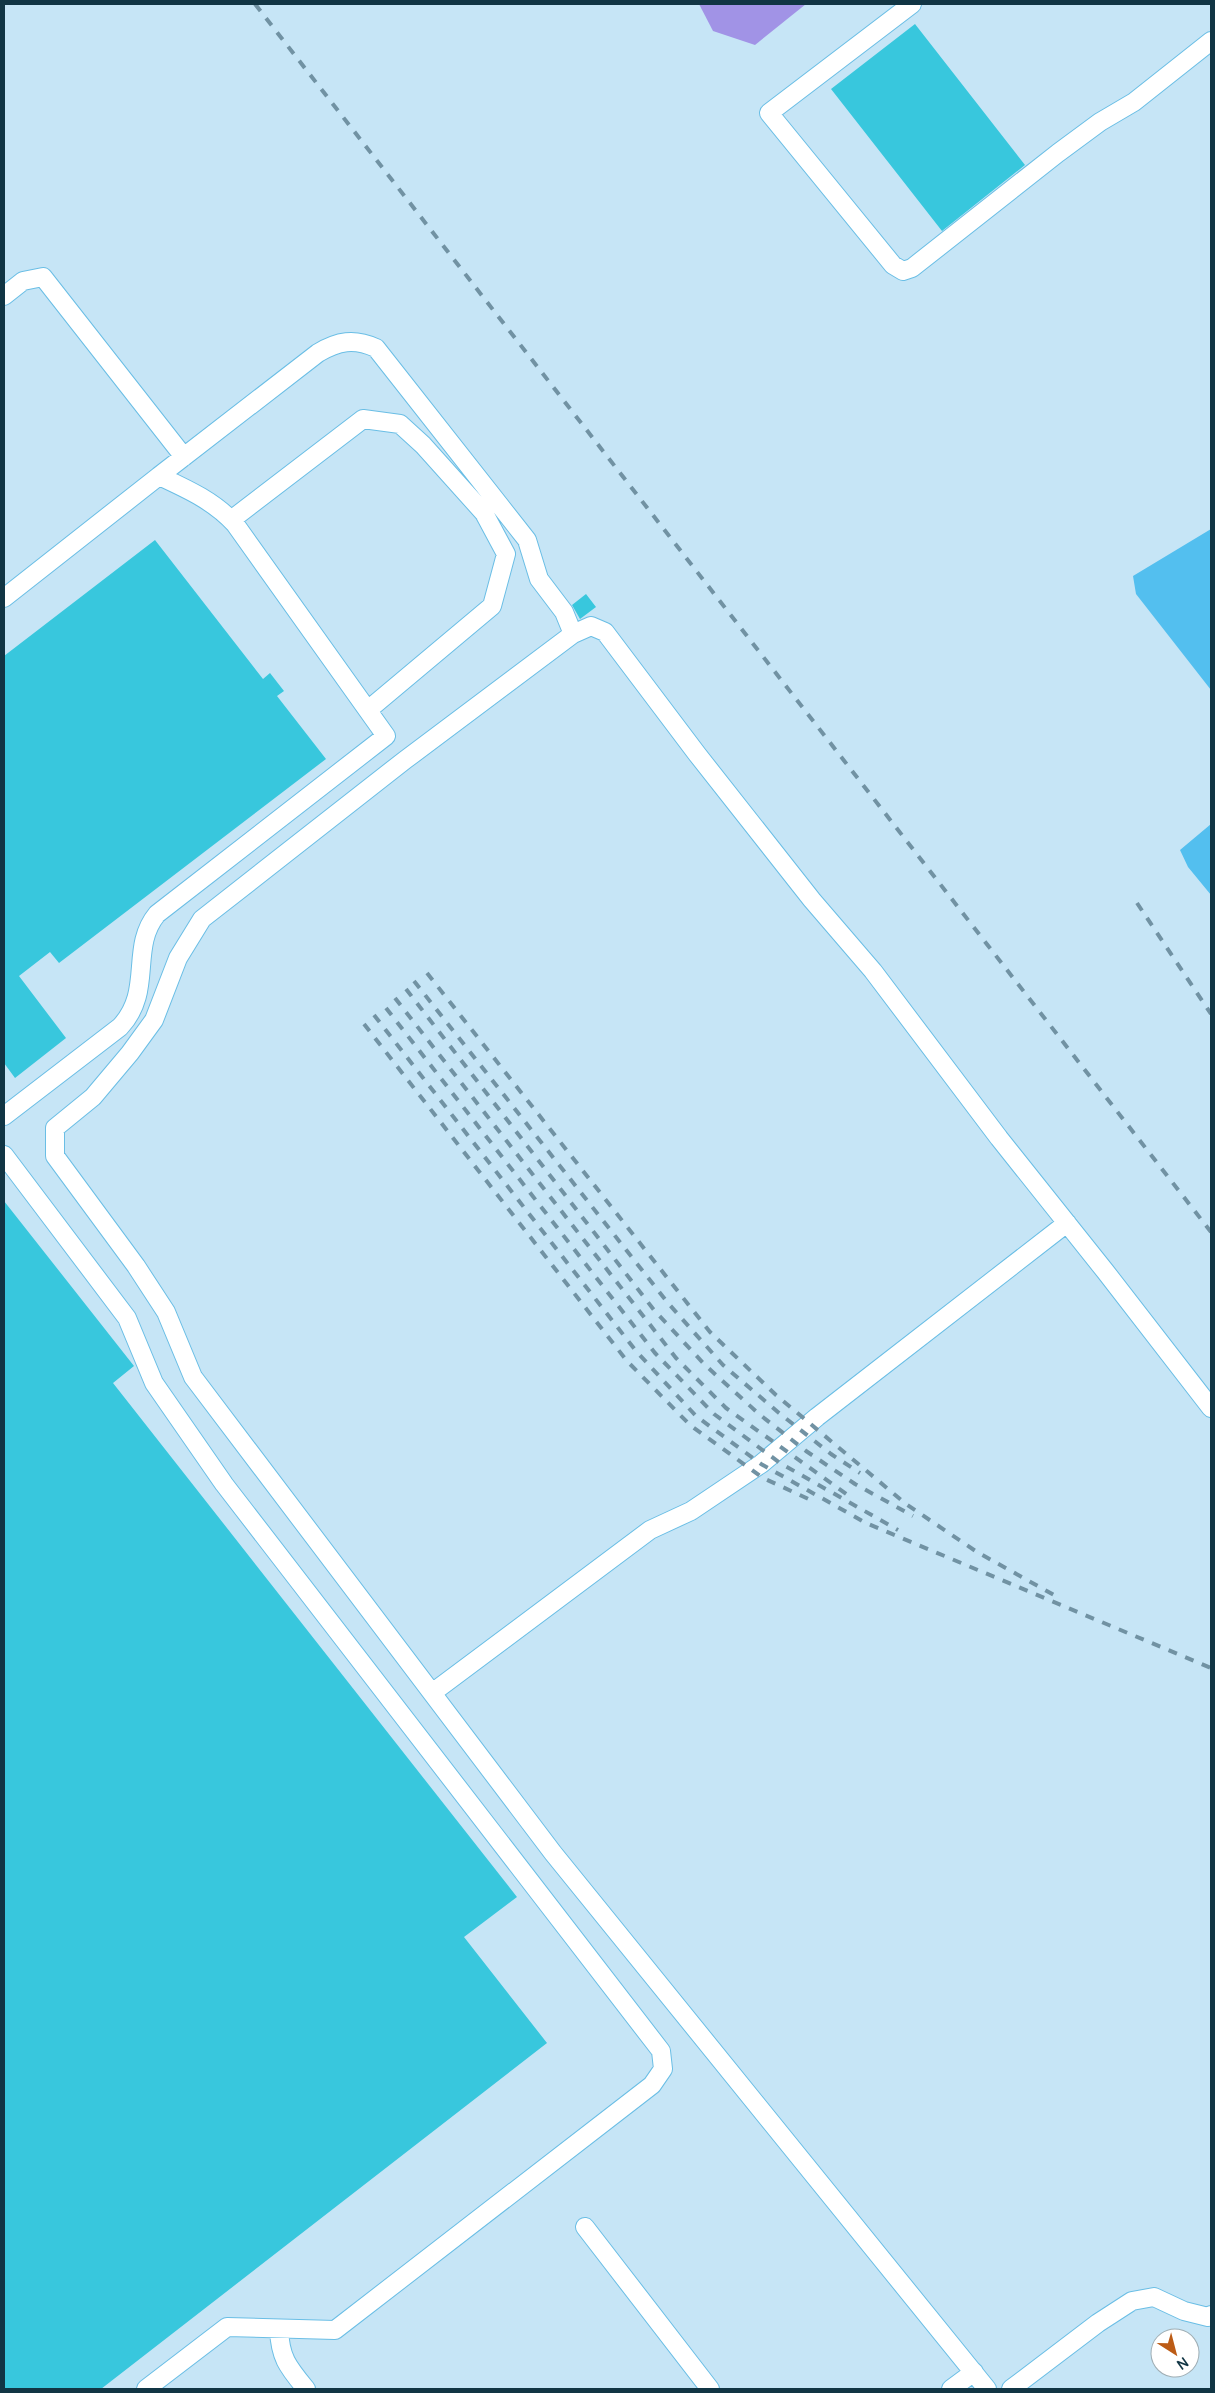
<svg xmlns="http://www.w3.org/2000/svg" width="1215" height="2393" viewBox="0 0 1215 2393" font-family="Manrope,sans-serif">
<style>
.forest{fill:#53bfef}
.water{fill:#a193e6}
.building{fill:#38c7dd}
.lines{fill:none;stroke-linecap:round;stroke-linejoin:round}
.minor-casing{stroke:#6abee5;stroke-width:20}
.minor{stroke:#fff;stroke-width:18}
.rail{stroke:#7192a3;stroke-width:4;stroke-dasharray:9 9;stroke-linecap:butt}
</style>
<rect width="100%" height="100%" fill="#c6e5f6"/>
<path class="forest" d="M 1211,529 L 1211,690 L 1136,594 L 1133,576 Z
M 1211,824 L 1211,895 L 1188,867 L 1180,850 Z"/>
<path class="water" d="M 699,4 L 806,4 L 755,45 L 713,31 Z"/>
<path class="building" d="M 915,24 L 1025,165 L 942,231 L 831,89 Z
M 155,540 L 263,679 L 270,673 L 284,691 L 277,696 L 326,759 L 59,963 L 50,952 L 19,976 L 66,1038 L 15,1078 L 4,1063 L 4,656 Z
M 586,594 L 596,607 L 580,619 L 572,605 Z
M 4,1201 L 134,1366 L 113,1383 L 517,1897 L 464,1937 L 547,2043 L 101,2389 L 4,2389 Z"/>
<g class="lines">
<g class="minor-casing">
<path id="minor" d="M 912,4 L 769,113 L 893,265 L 903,271 L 912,268 L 1058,153 L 1100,122 L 1134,102 L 1211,41
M 4,296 L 23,281 L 43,277 L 184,457
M 159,476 L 318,353 C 338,341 354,338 376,348 L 527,540 L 539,579 L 564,612 L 573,634
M 231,520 L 363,419 L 400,424 L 423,445 L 484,513 L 506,554 L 492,606 L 368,710
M 4,598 L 159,476 C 187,489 214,501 235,524 L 386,736 L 157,914 C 129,948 154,991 120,1027 L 4,1116
M 4,1155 L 127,1318 L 154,1383 L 224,1484 L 661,2051 L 663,2069 L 652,2085 L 335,2330 L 227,2327 L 146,2389
M 432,1693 L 650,1530 L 691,1511 L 761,1464 L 817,1417 L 1067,1223
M 585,2227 L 710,2389
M 279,2329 C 280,2358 288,2367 306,2389
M 951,2389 L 974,2372
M 987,2389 L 553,1853 L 193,1377 L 166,1312 L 136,1266 L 55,1156 L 55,1128 L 93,1097 L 130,1053 L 154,1020 L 178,958 L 202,919 L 405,760 L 573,634 L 591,626 L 605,632 L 697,754 L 812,900 L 873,971 L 999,1138 L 1105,1271 L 1211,1408
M 1011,2389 L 1098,2323 L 1132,2301 L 1154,2297 L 1184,2311 L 1208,2317 L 1211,2315"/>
</g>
<use href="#minor" class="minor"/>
<path class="rail" d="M 255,4 L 1211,1232
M 1137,903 L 1211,1014
M 427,973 L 710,1332 L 776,1395 L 906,1504 L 977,1552 L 1054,1595
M 414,981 L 668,1303 L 723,1365 L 779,1413 L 831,1454 L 860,1473
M 406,989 L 654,1310 L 705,1365 L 759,1414 L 806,1451 L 855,1484 L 913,1516
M 395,998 L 676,1358 L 726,1408 L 852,1498
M 386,1008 L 655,1353 L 714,1414 L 780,1463 L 898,1530
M 374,1015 L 636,1351 L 696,1416 L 761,1464 L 866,1523 L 1211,1668
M 364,1024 L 627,1361 L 690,1425 L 763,1478 L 815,1502"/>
</g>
<rect width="1215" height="2393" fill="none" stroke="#113544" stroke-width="10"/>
<g transform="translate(1175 2353) rotate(144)"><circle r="24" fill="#ffffff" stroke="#a0aeb4"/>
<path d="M0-4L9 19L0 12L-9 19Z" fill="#bc5c16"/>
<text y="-8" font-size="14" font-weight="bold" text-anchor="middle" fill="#113544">N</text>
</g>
</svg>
